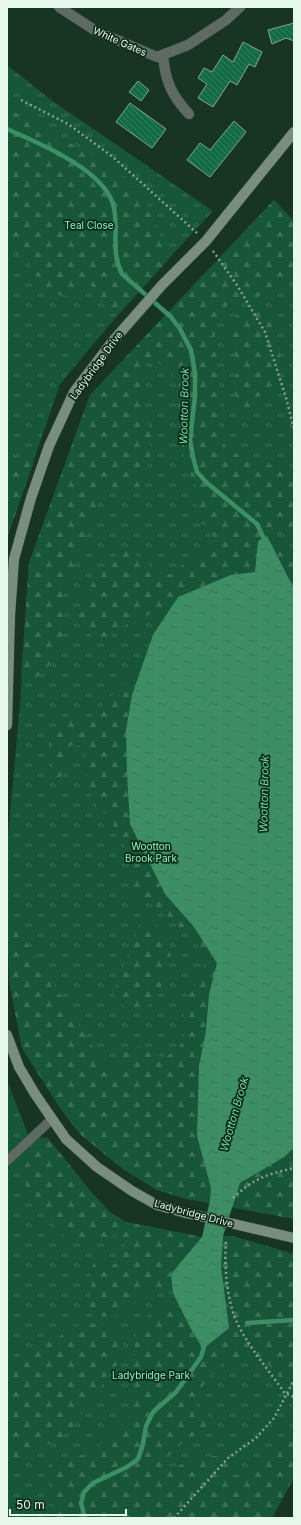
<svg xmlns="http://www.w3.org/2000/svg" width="301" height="1525" viewBox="0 0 301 1525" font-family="Inter,sans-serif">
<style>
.grass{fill:url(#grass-tufts)}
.forest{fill:url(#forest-firs)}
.water{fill:url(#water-ripples)}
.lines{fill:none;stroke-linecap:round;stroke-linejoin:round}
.stream{stroke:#3d8e65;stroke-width:4.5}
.building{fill:url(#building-back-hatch);stroke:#86a592}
.lane-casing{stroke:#354f41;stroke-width:10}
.street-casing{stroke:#354f41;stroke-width:11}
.secondary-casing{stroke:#354f41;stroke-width:11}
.path{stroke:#899f92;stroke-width:2.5;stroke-dasharray:2 3;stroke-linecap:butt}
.lane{stroke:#5e6b63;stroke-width:9}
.street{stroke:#5e6b63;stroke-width:10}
.secondary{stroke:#798d81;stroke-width:10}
.secondary-bridge-casing{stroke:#354f41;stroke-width:11;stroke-linecap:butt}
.secondary-bridge{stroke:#798d81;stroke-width:10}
.labels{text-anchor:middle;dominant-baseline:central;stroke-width:3.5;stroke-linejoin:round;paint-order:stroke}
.street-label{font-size:10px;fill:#e6f7ec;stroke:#0d2a1b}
.park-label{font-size:10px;fill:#8af8bd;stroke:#0d2a1b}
.water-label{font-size:11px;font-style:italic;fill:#6fdda4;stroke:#0d2a1b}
</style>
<defs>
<pattern id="grass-tufts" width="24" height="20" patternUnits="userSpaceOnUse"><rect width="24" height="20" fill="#175639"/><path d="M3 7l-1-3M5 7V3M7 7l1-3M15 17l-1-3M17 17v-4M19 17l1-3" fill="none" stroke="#396f56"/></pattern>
<pattern id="forest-firs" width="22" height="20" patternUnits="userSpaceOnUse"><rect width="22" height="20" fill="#175639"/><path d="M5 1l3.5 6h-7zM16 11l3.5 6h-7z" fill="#396f56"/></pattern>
<pattern id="water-ripples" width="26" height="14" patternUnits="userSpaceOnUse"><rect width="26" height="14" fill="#3d8e65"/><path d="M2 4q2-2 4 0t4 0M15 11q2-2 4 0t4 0" fill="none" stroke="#407359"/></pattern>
<pattern id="building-back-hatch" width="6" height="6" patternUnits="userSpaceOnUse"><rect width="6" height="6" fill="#126b45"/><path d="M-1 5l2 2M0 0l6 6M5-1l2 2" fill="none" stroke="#348160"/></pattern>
</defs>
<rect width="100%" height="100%" fill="#183425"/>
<path class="grass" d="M 7,65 L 54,102 L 213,211 L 133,297 L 60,384 L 7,538 Z
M 274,200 L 294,221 L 294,1219 L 187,1199 L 157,1190 L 123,1169 L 80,1134 L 60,1108 L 22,1048 L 9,981 L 7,898 L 7,847 L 20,704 L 29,563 L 90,395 Z
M 7,1081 L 28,1134 L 33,1137 L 47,1138 L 92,1193 L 111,1213 L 126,1222 L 202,1237 L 232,1236 L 294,1254 L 294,1477 L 272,1518 L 7,1518 Z"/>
<path class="forest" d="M 7,107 C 16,113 25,120 35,125 C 65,142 119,164 139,192 C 153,212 160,236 169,259 L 119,314 L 97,297 L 88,278 L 75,296 L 57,295 L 38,280 L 29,262 L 7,247 Z
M 274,200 L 294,221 L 294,286 L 288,282 L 267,290 L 255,299 L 241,304 L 228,301 L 225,317 L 214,323 L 220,400 L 218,432 L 227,449 L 249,460 L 269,465 L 291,475 L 294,484 L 293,508 L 294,511 L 294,524 L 283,534 L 271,534 L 258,541 L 255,572 L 231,575 L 178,597 L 162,621 L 154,613 L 136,619 L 115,630 L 110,640 L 95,638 L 81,627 L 78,610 L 94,580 L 110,559 L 128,549 L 146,562 L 160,574 L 173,574 L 189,559 L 209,551 L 217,544 L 211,530 L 196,518 L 197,490 L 186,466 L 179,428 L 176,385 L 170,371 L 159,363 L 150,360 L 143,368 L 139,404 L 152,433 L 150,459 L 140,487 L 122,492 L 102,490 L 93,519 L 63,592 L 65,622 L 60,642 L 47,670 L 32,681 L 21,677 L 29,563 L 90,395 Z
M 255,302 L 267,310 L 275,327 L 280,356 L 273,383 L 256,399 L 250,410 L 238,404 L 233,385 L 240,363 L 226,340 C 233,319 235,313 255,302 Z
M 7,455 L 11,455 L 34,461 L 7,538 Z
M 294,551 L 294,589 L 275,552 Z
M 143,664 L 132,695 L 126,730 L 127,774 L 130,824 L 165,894 L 189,921 L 182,929 L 153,904 L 137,901 L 129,890 L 133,873 L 126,849 L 108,815 L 96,809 L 89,793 L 82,746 L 71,745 L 67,763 L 60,778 L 52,775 L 50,762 L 49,738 L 58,723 L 69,718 L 80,721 L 92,720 L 107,700 Z
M 153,921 L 167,938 L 171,958 L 160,990 L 141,1013 L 124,1006 L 113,995 L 140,922 Z
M 14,927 C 30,945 43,967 56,988 C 73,1015 89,1042 107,1068 L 117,1068 L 125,1052 L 139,1046 L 164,1058 L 178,1049 L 184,1038 L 184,1006 L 205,964 L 195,938 L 199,935 L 217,963 L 209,994 L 206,1031 L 199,1066 L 197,1136 L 211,1188 L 210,1200 L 207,1202 L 187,1199 L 157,1190 L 123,1169 L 80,1134 L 60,1108 L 22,1048 L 9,981 L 8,929 Z
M 48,1138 L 92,1193 L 111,1213 L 126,1222 L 202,1237 L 171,1274 L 173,1293 L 190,1327 L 204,1348 L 229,1328 L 221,1267 L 223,1236 L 232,1236 L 294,1254 L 294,1369 L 283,1384 L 267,1361 L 238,1360 L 224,1361 L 202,1387 L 192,1402 L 210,1417 L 205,1429 L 182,1443 L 164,1461 L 168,1469 L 178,1466 L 198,1456 L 219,1456 L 232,1469 L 234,1477 L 260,1462 L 274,1449 L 283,1446 L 287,1436 L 294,1432 L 294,1477 L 272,1518 L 54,1518 L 52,1493 L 48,1478 L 49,1466 L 56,1459 L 84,1455 L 98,1447 L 105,1438 L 120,1428 L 129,1418 L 130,1399 L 127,1382 L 133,1367 L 135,1352 L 135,1335 L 144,1319 L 171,1300 L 173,1294 L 157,1289 L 145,1292 L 130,1308 L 114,1317 L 98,1316 L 88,1304 L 92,1288 L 89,1273 L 94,1263 L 104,1259 L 115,1264 L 123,1259 L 125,1243 L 118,1234 L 81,1244 L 64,1236 L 54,1225 L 42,1202 L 29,1190 L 22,1178 C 27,1160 31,1148 48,1138 Z
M 294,1148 L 294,1162 L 287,1165 L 282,1180 L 294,1183 L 294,1219 L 230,1206 L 240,1183 L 284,1157 Z
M 92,1323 L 107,1325 L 119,1330 L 124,1340 L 123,1358 L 105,1378 L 98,1393 L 83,1410 L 72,1428 L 61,1438 L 26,1455 L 14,1458 L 7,1457 L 7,1371 L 13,1360 L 36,1345 L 54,1340 L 74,1327 Z"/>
<path class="water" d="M 267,536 L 294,589 L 294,1148 L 284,1157 L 240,1183 L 223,1236 L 221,1267 L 229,1328 L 203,1349 L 190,1327 L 173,1293 L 171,1274 L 202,1237 L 210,1200 L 211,1188 L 197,1136 L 199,1066 L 206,1031 L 209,994 L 217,963 L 194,927 L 165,894 L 130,824 L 127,774 L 126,730 L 132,695 L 153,635 L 178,597 L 231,575 L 255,572 L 258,541 Z"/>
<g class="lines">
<path class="stream" d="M 7,129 C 39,143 107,171 114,208 C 119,233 110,249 122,274 L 171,317 L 180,329 L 191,350 L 195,373 L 195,396 L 190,440 L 193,457 L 197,472 L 207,483 L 257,524 L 266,543
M 247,1323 L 294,1320
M 85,1518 L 81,1503 L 84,1492 L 93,1483 L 127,1467 L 138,1459 L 143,1444 L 146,1426 L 153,1412 L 176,1392 L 201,1357 L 205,1343"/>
</g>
<path class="building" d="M 294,23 L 294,41 L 286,38 L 272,44 L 268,30 Z
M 243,42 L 262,52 L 255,67 L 249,64 L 237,85 L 230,81 L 213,107 L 198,98 L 207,84 L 198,78 L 204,68 L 212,72 L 223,55 L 233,62 Z
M 138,81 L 149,90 L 141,101 L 129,92 Z
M 130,103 L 166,129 L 152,148 L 116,122 Z
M 234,121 L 246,132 L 210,177 L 187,160 L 200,143 L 210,150 Z"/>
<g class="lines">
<g class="lane-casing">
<path id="lane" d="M 7,1161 L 52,1119"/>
</g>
<g class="street-casing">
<path id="street" d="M 59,7 L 96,31 L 157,57 L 188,45 L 226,20 L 240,7
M 163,55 C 165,80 171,95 189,114"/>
</g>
<g class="secondary-casing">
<path id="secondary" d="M 7,725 L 10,615 L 14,559 L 31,498 L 49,446 L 74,392 L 112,342 L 162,285 L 206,241 L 294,132
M 7,1035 L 19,1067 L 35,1094 L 66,1139 L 97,1167 L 132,1191 L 157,1205 L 186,1213
M 234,1224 L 294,1238"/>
</g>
<path class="path" d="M 21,100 L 68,124 L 113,157 L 197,233
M 213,251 L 237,285 L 265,332 L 287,401 L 294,430
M 233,1198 C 254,1178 266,1175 294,1168
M 226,1242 C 224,1265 227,1297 235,1318 C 247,1346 269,1370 286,1395
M 287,1394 L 294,1397
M 174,1518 L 228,1458 L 256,1438 L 274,1418 L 294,1380"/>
<use href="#lane" class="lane"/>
<use href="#street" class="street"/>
<use href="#secondary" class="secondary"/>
<g class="secondary-bridge-casing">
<path id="secondary-bridge" d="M 186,1213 L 234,1224"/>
</g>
<use href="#secondary-bridge" class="secondary-bridge"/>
</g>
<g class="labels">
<g class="street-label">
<text transform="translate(120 41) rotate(24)">White Gates</text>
<text transform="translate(96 365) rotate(-54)">Ladybridge Drive</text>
<text transform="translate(194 1213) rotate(15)">Ladybridge Drive</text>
</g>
<g class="park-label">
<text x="89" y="225">Teal Close</text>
<text x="151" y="846">Wootton<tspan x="151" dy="12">Brook Park</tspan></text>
<text x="151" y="1375">Ladybridge Park</text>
</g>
<g class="water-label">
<text transform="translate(184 406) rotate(-89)">Wootton Brook</text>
<text transform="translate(264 794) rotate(-89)">Wootton Brook</text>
<text transform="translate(234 1114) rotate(-74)">Wootton Brook</text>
</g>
</g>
<rect width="301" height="1525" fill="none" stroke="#e6f7ec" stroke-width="16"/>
<path d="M10 1509v6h116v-6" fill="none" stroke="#e6f7ec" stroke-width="2"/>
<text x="16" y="1509" font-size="12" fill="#e6f7ec" stroke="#0d2a1b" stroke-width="3" paint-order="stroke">50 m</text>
</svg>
